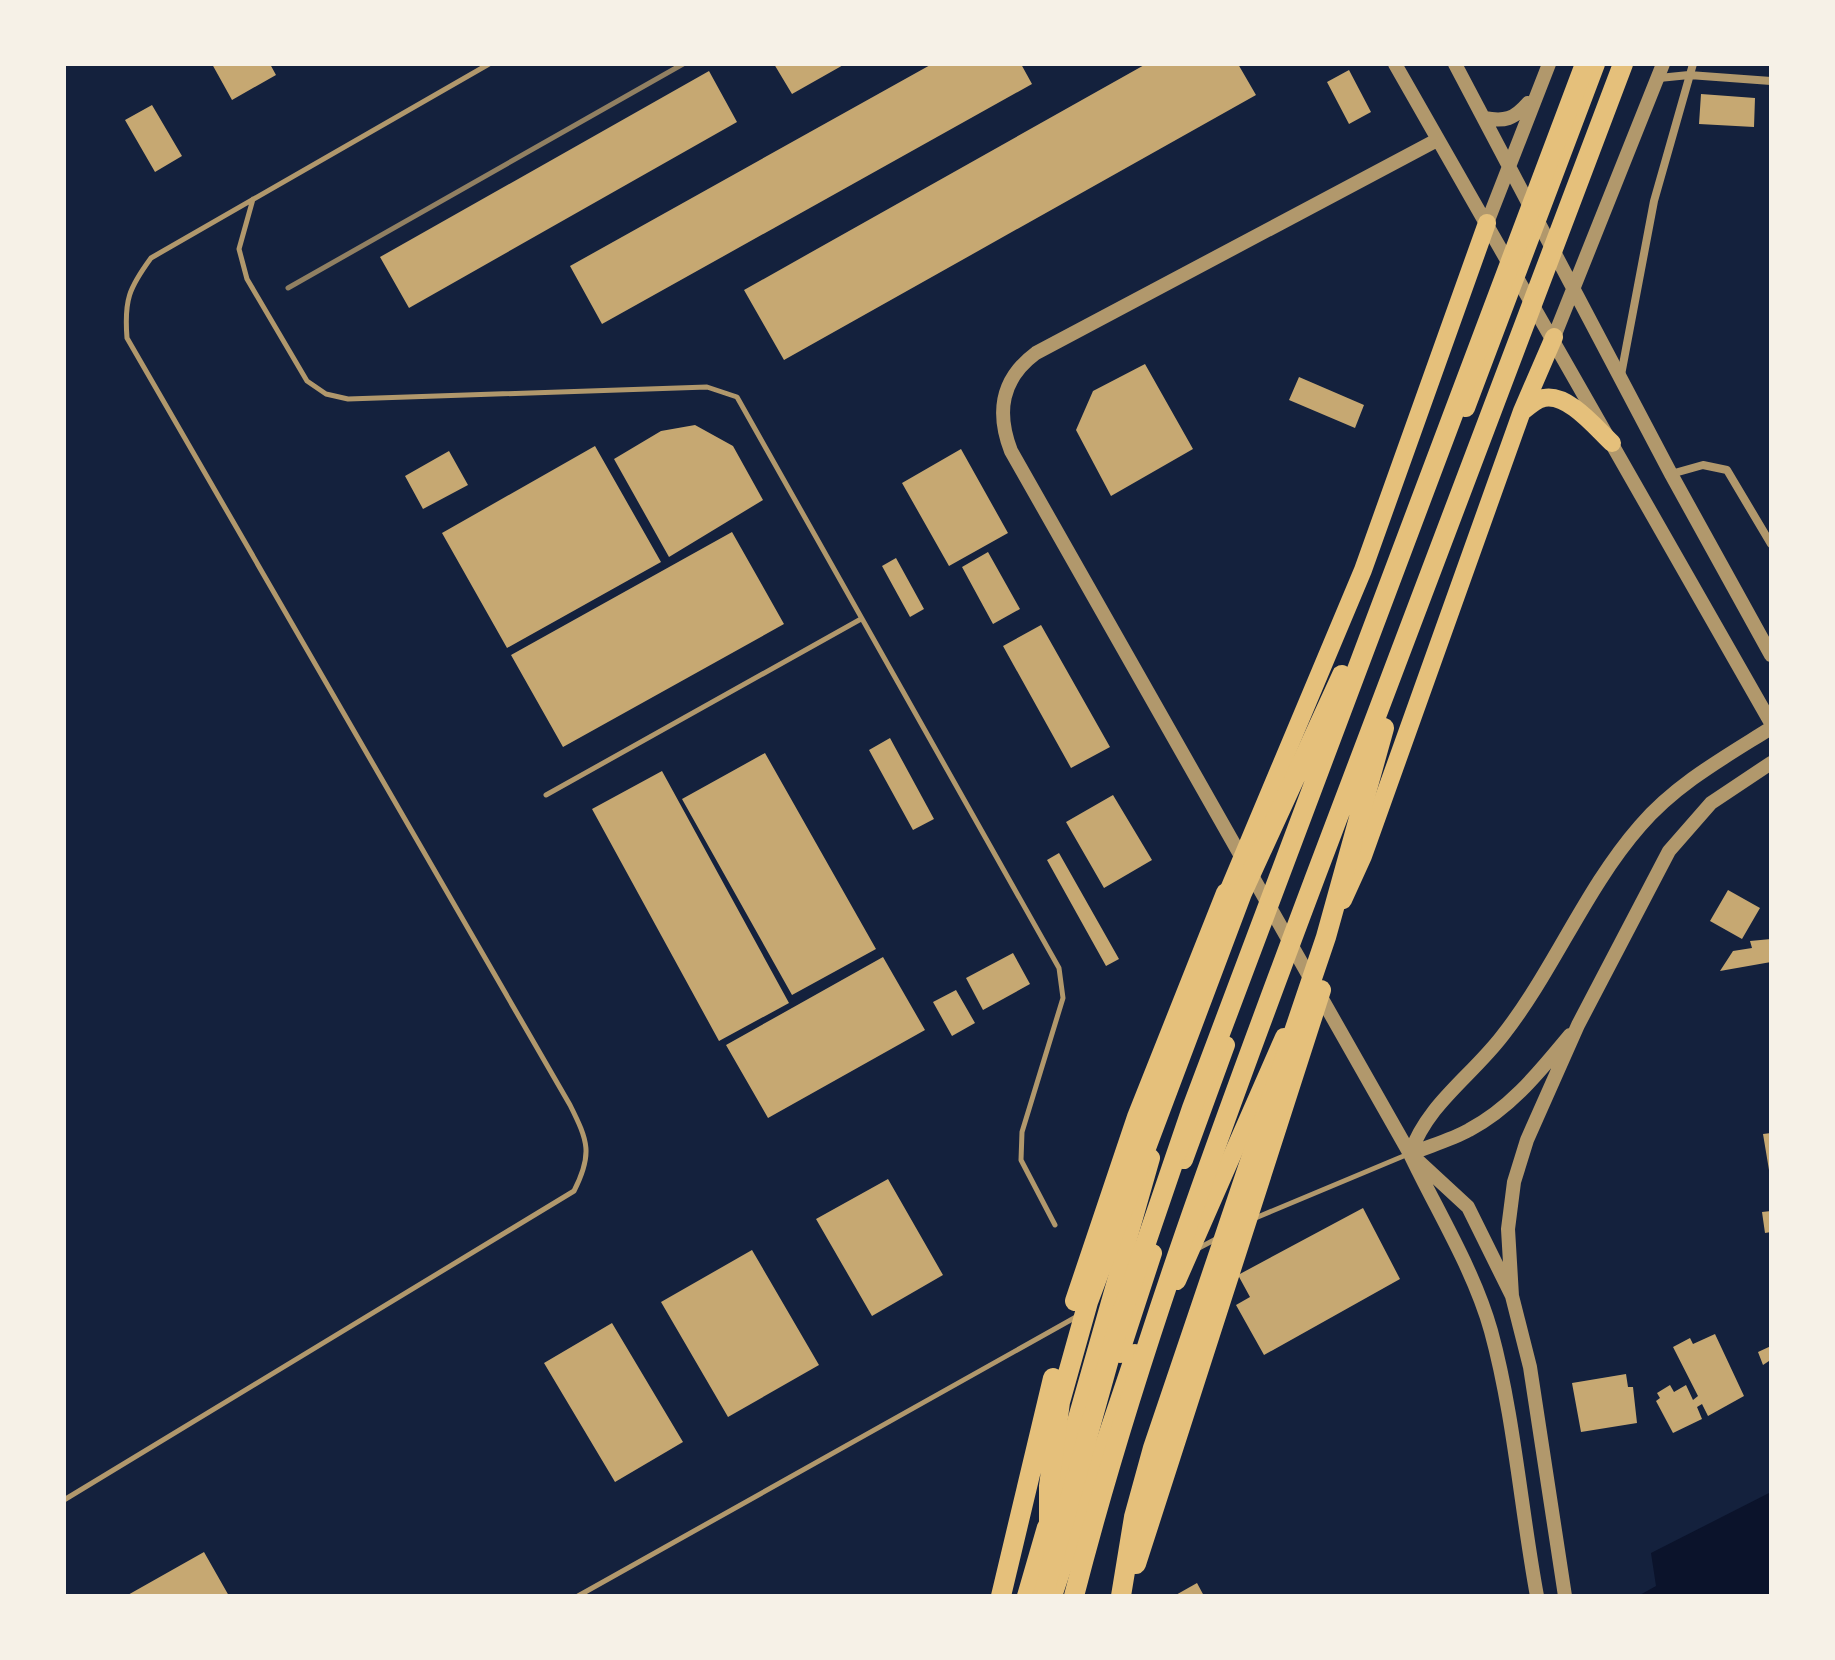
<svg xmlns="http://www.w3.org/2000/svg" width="1835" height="1660" viewBox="0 0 1835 1660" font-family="Arial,sans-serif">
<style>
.water{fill:#0b132b}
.building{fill:#c6a872}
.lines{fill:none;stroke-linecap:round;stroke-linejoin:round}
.service{stroke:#b1986c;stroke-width:5}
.minor{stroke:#b1986c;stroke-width:8}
.tertiary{stroke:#b1986c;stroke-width:14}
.trunk{stroke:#e5c07b;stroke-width:18}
.motorway{stroke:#e5c07b;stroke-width:20}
.rail{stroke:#918062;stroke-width:5}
</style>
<rect width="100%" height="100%" fill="#14213d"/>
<path class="water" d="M 1771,1492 L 1771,1596 L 1638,1596 L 1656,1586 L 1651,1553 Z"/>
<path class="building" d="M 212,64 L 270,64 L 276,75 L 232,100 Z
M 774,64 L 845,64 L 792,94 Z
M 932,64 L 1021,64 L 1032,84 L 602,324 L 570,266 Z
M 1146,64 L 1238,64 L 1256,95 L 784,360 L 744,290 Z
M 1349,70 L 1371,112 L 1349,124 L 1327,82 Z
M 709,71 L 737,122 L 409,308 L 380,257 Z
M 1701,94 L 1755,98 L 1754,127 L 1699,124 Z
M 152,105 L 182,156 L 155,172 L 125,120 Z
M 1145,364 L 1193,449 L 1111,496 L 1076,430 L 1093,391 Z
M 1299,377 L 1364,405 L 1355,428 L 1289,400 Z
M 695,425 L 733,446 L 763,500 L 669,557 L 614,459 L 661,431 Z
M 595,446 L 661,562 L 507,648 L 442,533 Z
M 961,449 L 1008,533 L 949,566 L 902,483 Z
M 449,451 L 468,485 L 423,509 L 405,476 Z
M 732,532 L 784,624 L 563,747 L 511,655 Z
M 988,552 L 1020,609 L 993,624 L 962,567 Z
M 896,558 L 924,609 L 910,617 L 882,566 Z
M 1041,625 L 1110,747 L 1071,768 L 1003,646 Z
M 890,738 L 934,819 L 913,830 L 869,750 Z
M 765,753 L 876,949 L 792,995 L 682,799 Z
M 662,771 L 789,1003 L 719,1041 L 592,809 Z
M 1113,795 L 1152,860 L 1104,888 L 1066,822 Z
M 1059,853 L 1119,959 L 1106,966 L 1047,860 Z
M 1728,890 L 1760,908 L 1742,939 L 1710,921 Z
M 1771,939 L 1771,962 L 1720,971 L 1733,951 L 1752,948 L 1750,941 Z
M 1013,953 L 1030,984 L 983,1010 L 966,978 Z
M 883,957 L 925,1030 L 768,1118 L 726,1045 Z
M 956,990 L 975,1023 L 952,1036 L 933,1002 Z
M 1771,1133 L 1771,1170 L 1769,1170 L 1763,1134 Z
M 888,1179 L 943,1275 L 872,1316 L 816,1219 Z
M 1363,1208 L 1400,1279 L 1264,1355 L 1236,1305 L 1250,1297 L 1238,1275 Z
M 1771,1211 L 1771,1232 L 1765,1233 L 1762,1212 Z
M 752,1250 L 819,1365 L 728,1417 L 661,1302 Z
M 612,1323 L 683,1442 L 615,1482 L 544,1363 Z
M 1715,1334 L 1744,1396 L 1708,1416 L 1702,1404 L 1697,1407 L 1702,1419 L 1673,1433 L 1656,1401 L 1660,1398 L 1657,1393 L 1670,1385 L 1674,1392 L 1686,1385 L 1693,1400 L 1698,1396 L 1673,1347 L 1690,1338 L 1693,1344 Z
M 1771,1346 L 1771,1365 L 1769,1361 L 1763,1365 L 1758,1352 Z
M 1626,1374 L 1628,1387 L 1633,1387 L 1637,1423 L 1581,1432 L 1572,1383 Z
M 204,1552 L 229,1596 L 126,1596 Z
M 1197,1583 L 1204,1596 L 1174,1596 Z"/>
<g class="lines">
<path class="service" d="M 253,199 L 239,249 L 247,279 L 307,381 L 326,394 L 348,399 L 707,387 L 737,397 L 1059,968 L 1063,998 L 1022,1132 L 1021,1160 L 1055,1225
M 546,795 L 861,619
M 1253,1219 L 1406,1155
M 1197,1249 L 1216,1239
M 64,1500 L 574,1191 C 593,1154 588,1141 570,1105 L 127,338 C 124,300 129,288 151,258 L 489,64
M 578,1596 L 1076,1317"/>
<path class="minor" d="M 1659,78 L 1689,75 L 1771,81
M 1621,375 L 1654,201 L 1693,64
M 1671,474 L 1703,465 L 1727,470 L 1771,544"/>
<path class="tertiary" d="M 1395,64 L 1771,723
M 1455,64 L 1671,474 L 1771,655
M 1484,118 C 1505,122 1514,119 1528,103
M 1437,140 L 1036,353 C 1001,379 996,412 1011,451 L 1410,1154 C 1437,1211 1474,1270 1491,1331 C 1514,1415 1521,1510 1537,1596
M 1487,223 L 1549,64
M 1554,337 L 1663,64
M 1410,1154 C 1428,1103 1471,1077 1503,1035 C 1554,970 1585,889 1640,826 C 1676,784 1725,757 1771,728
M 1410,1154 C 1429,1146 1451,1140 1469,1130 C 1511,1108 1540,1071 1570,1035
M 1416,1159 L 1468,1207 L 1512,1296 L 1530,1367 L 1565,1596
M 1512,1296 L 1508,1229 L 1514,1182 L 1527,1140 L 1578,1025 L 1669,851 L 1711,803 L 1771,763"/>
<path class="trunk" d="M 1466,408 L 1596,64
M 1523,411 C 1529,406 1537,399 1544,398 C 1568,393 1596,428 1612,443
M 1343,900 L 1363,856 L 1522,411 L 1554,337
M 1222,906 L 1363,570 L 1487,223
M 1184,1160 L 1226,1045
M 1177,1281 L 1284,1037
M 1120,1354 L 1153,1253
M 1054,1499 L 1151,1158
M 1026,1596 L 1046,1527
M 1053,1596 L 1135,1353"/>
<path class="motorway" d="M 1075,1301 L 1137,1117 L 1226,893
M 1049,1544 L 1049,1486 L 1060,1402 L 1088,1302 L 1242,893 L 1342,675
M 1136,1564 L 1321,990
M 1001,1596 L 1053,1378
M 1043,1596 L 1121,1316 L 1192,1108 L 1585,64
M 1074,1596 C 1137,1351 1227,1112 1316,875 C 1418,604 1521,334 1623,64
M 1121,1596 L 1134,1517 L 1153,1448 L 1326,937 L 1384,728"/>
<path class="rail" d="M 288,288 L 683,64"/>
</g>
<rect width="1835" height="1660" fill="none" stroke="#f6f1e7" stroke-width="132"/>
</svg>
